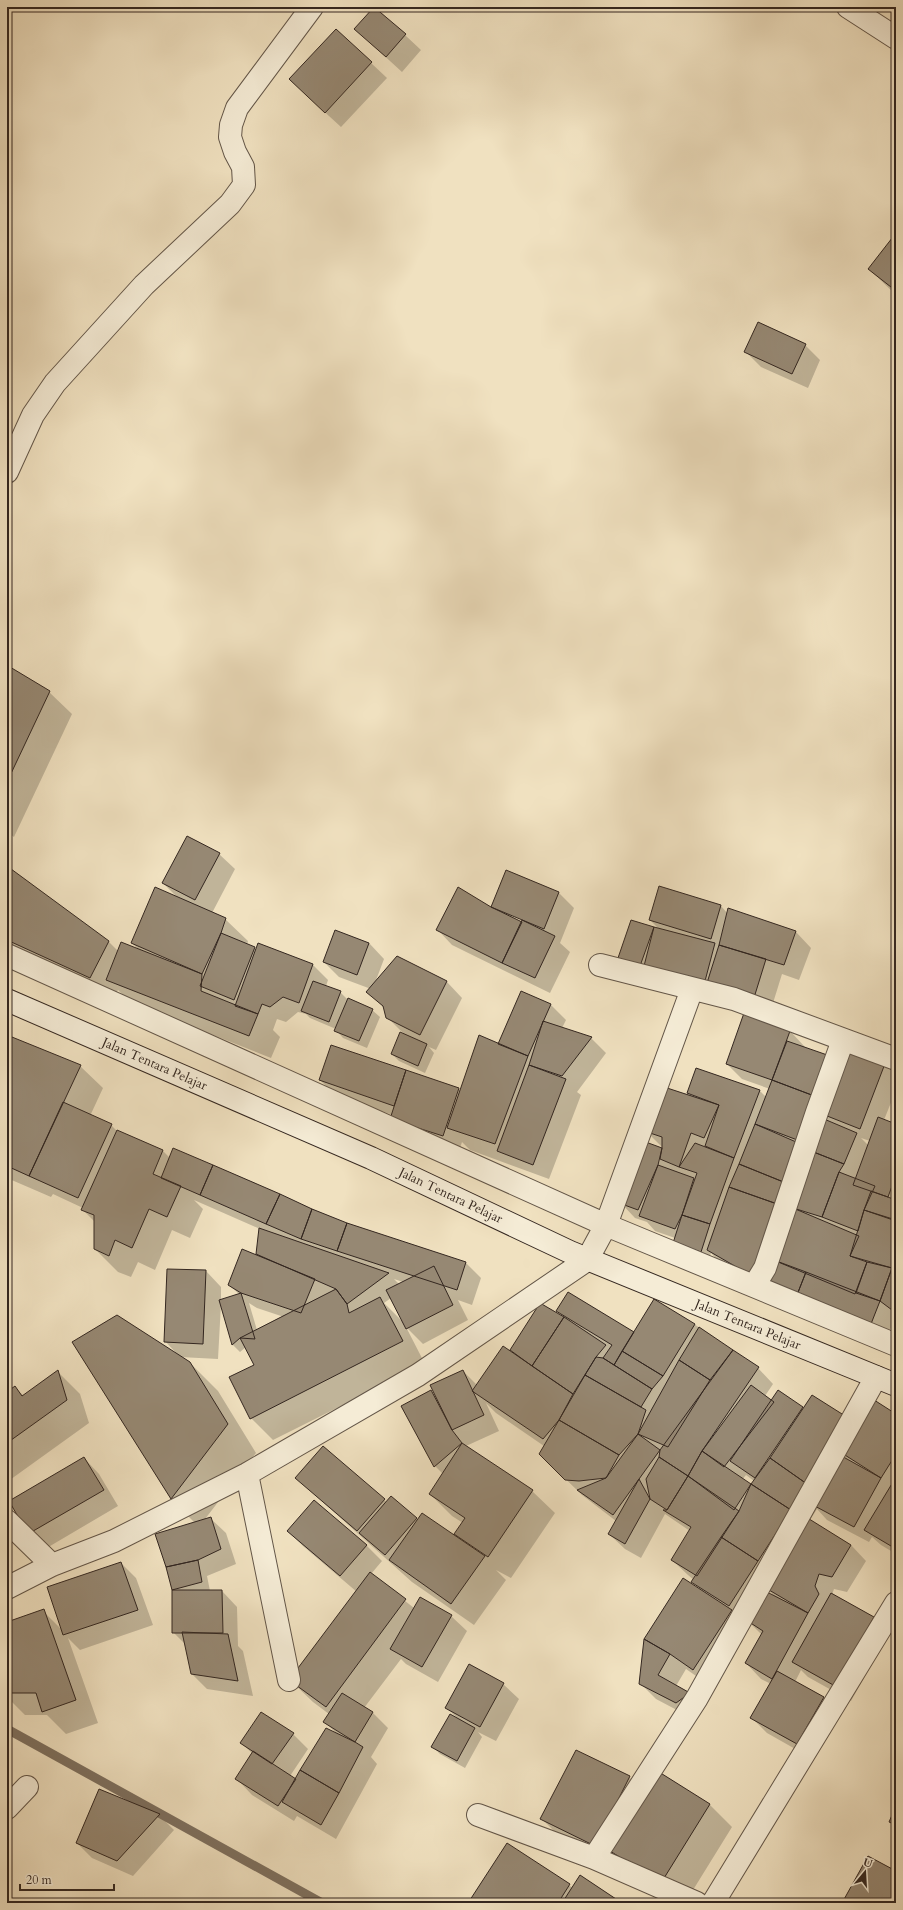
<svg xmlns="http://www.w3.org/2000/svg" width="903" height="1910" viewBox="0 0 903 1910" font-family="Cardo,serif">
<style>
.shadow{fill:#0003;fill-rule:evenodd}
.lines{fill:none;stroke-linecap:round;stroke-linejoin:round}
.stream{stroke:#7e7160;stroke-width:9}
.building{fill:#968873;stroke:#342720}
.minor-casing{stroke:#635648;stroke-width:24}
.secondary-casing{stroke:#342720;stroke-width:24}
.minor{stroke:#f5ecd6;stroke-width:22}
.secondary{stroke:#f5ecd6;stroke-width:22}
.labels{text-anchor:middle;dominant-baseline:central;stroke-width:3;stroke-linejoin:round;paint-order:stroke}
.street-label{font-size:13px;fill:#342720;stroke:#f5ecd6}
</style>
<rect width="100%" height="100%" fill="#f0e1c0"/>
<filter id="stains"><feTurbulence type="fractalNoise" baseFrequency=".005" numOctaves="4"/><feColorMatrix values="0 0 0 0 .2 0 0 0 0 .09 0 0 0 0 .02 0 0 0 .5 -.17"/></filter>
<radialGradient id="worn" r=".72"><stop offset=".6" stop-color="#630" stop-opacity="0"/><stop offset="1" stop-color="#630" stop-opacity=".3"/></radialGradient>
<path class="shadow" d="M 375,7 L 421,50 L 402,72 L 355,29 Z
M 336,30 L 387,78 L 341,127 L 305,94 Z
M 896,234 L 896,295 L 869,269 Z
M 805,345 L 820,360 L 808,388 L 761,367 L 745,351 Z
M 7,674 L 49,692 L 72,714 L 14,837 L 7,832 Z
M 219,854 L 235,869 L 212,913 L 225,919 L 248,941 L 247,945 L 257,950 L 312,964 L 328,980 L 326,986 L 340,992 L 348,1000 L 372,1010 L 380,1017 L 367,1048 L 343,1038 L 336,1030 L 336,1029 L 310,1018 L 306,1014 L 298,1012 L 286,1022 L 277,1019 L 273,1030 L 280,1037 L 271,1058 L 130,1002 L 118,990 L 113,999 L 7,952 L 7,867 L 109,942 L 118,951 L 139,950 L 132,943 L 178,898 L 163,883 Z
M 506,871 L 559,893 L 574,908 L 560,943 L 570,952 L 550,993 L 452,945 L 437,929 L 491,908 ZM 512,915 L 523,920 L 522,923 L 511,916 Z
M 721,906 L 728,914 L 729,910 L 796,932 L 811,948 L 799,980 L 782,974 L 769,1016 L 627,966 L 619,958 L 632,921 L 660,930 L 650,920 Z
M 336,931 L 369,943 L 384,959 L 375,983 L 398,957 L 447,982 L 462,998 L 436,1050 L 429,1047 L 434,1053 L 425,1073 L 399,1061 L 392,1054 L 405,1035 L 387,1017 L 385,1009 L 368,992 L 371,989 L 339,977 L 324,962 Z
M 550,1004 L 566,1020 L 562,1028 L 591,1038 L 606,1053 L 577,1092 L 581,1095 L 549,1179 L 470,1150 L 462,1142 L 459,1151 L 393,1115 L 335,1095 L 320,1080 L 331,1046 L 461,1090 L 499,1045 Z
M 790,1031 L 805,1047 L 804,1048 L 832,1058 L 885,1061 L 896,1072 L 896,1090 L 884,1120 L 896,1125 L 896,1316 L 884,1344 L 723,1266 L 711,1253 L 709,1259 L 675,1238 L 655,1231 L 647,1222 L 635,1218 L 620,1202 L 644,1142 L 665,1150 L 646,1131 L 662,1088 L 687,1094 L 696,1069 L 759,1090 L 766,1097 L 770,1089 L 742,1079 L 727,1064 ZM 861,1138 L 870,1141 L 869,1146 Z
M 7,1036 L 80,1066 L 103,1088 L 90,1116 L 111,1125 L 117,1131 L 163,1151 L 170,1158 L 174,1150 L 347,1224 L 466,1263 L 481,1278 L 472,1305 L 458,1300 L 468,1320 L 423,1344 L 406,1327 L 425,1364 L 273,1440 L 251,1418 L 255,1365 L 246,1347 L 240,1352 L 233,1345 L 221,1304 L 218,1359 L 180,1357 L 189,1362 L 218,1391 L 256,1453 L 205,1519 L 210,1518 L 226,1533 L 236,1564 L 207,1576 L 210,1591 L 222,1591 L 237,1607 L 238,1646 L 243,1651 L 253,1696 L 207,1689 L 192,1674 L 185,1644 L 173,1632 L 173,1590 L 167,1566 L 195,1523 L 171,1499 L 73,1342 L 177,1354 L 165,1341 L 206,1271 L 221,1287 L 221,1300 L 239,1294 L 229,1285 L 257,1256 L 260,1229 L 194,1200 L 203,1209 L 190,1238 L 172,1230 L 155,1270 L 138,1262 L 131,1277 L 118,1272 L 95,1249 L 95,1222 L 83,1210 L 83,1208 L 53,1194 L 51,1197 L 7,1178 ZM 394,1279 L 403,1282 L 399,1284 ZM 391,1298 L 403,1322 L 384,1303 ZM 249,1303 L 257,1308 L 284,1317 L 257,1330 Z
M 558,1311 L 634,1333 L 694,1324 L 758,1368 L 773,1384 L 765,1396 L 772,1401 L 849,1420 L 896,1415 L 896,1554 L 881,1545 L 872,1537 L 869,1542 L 827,1520 L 817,1509 L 810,1520 L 851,1545 L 866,1561 L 847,1592 L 834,1589 L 832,1595 L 873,1618 L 889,1634 L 851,1701 L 808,1677 L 801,1670 L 795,1682 L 824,1698 L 839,1713 L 813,1759 L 767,1733 L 752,1718 L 771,1684 L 761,1679 L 746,1663 L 762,1635 L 746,1619 L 709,1685 L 686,1669 L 676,1686 L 689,1693 L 704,1709 L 692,1718 L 656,1699 L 640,1683 L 699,1588 L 693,1582 L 694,1580 L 688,1575 L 672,1560 L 690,1531 L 665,1514 L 641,1558 L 625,1549 L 609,1534 L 616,1521 L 582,1495 L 540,1454 L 544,1446 L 496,1413 L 486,1403 L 499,1431 L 466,1446 L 532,1491 L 555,1513 L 511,1578 L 496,1570 L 506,1580 L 474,1625 L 412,1582 L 296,1478 L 384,1500 L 387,1502 L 392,1497 L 418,1520 L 454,1535 L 463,1523 L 452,1516 L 430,1494 L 443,1474 L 435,1466 L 431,1391 L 437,1398 L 463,1371 L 477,1385 L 518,1357 L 511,1350 L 567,1321 ZM 746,1475 L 754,1481 L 750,1485 L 742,1480 ZM 766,1588 L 774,1596 L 764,1592 Z
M 58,1372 L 80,1394 L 89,1423 L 7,1482 L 7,1393 L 15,1388 L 24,1396 Z
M 84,1458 L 99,1474 L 118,1506 L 45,1549 L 29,1534 Z
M 314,1501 L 367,1546 L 382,1561 L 371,1574 L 414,1608 L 451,1616 L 467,1631 L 438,1682 L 406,1664 L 401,1659 L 364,1708 L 373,1713 L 388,1728 L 371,1757 L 377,1764 L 336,1839 L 297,1816 L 294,1821 L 252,1795 L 237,1779 L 253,1754 L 241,1743 L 293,1734 L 308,1749 L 290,1776 L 296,1780 L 336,1733 L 325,1722 L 329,1714 L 313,1702 L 290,1680 L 357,1592 L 303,1546 L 288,1531 Z
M 121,1563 L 136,1578 L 153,1625 L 80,1650 L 68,1638 L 98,1723 L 66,1734 L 47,1715 L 25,1715 L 10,1700 L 12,1705 L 7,1707 L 7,1623 L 43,1611 L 62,1630 Z
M 503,1684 L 519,1699 L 496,1741 L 478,1732 L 482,1737 L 465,1768 L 440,1754 L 433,1747 L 458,1719 L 446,1707 Z
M 576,1751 L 629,1777 L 646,1794 L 709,1804 L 732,1827 L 685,1903 L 564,1841 L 542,1819 Z
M 99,1790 L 159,1815 L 174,1830 L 133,1876 L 92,1858 L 77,1843 Z
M 507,1844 L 573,1888 L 621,1903 L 469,1903 Z"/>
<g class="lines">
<path class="stream" d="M 7,1729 L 322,1903"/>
</g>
<path class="building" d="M 374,7 L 406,34 L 386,57 L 354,29 Z
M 336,29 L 372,62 L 325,113 L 289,79 Z
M 896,233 L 896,291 L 868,269 Z
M 758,322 L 806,344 L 792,374 L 744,352 Z
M 10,667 L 50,691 L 7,782 L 7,672 Z
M 187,836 L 220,853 L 195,900 L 162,883 Z
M 7,866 L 109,941 L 90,978 L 7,940 Z
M 506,870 L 559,892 L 544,929 L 491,907 Z
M 659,886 L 721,905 L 711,939 L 649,920 Z
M 155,887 L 226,918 L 221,933 L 202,974 L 131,943 Z
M 458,887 L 491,907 L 522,922 L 502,963 L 436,930 Z
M 728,908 L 796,931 L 784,965 L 719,945 Z
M 522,920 L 555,936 L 535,978 L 502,963 Z
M 631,920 L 654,927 L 640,966 L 618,958 Z
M 654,927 L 715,943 L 705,981 L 644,966 Z
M 335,930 L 369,943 L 357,975 L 323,962 Z
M 221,933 L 255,947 L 234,1000 L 200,986 Z
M 121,942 L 202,974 L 201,991 L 258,1014 L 249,1036 L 106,980 Z
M 258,943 L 313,964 L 299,1003 L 283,997 L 270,1007 L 262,1004 L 258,1014 L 235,1006 Z
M 719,945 L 766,959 L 753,1001 L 706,986 Z
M 397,956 L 447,981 L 420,1035 L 386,1018 L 383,1006 L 366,992 Z
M 313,981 L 341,991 L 329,1022 L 301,1011 Z
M 521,991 L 551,1004 L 528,1056 L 498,1044 Z
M 348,998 L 373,1009 L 359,1041 L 334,1031 Z
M 744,1013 L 790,1031 L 772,1080 L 726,1064 Z
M 543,1021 L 592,1037 L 562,1076 L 529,1065 Z
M 400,1032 L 427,1044 L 418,1066 L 391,1054 Z
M 7,1035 L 81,1065 L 29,1176 L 7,1166 Z
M 479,1035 L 528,1056 L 495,1144 L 447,1128 Z
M 787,1041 L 833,1057 L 817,1097 L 772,1080 Z
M 843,1044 L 886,1061 L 860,1129 L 817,1112 Z
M 331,1045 L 406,1070 L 394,1106 L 319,1080 Z
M 529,1065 L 566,1079 L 533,1165 L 497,1151 Z
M 696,1068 L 760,1090 L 734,1158 L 705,1146 L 719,1105 L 687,1093 Z
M 406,1070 L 459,1088 L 443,1136 L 390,1119 Z
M 772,1080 L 817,1097 L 800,1141 L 755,1124 Z
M 661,1086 L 719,1105 L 704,1138 L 691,1133 L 679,1167 L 660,1159 L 662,1148 L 662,1137 L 644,1131 Z
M 63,1102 L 112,1124 L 78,1198 L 29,1176 Z
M 878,1117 L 896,1124 L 896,1175 L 888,1197 L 853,1185 Z
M 824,1119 L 857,1133 L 844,1164 L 811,1151 Z
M 755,1124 L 803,1145 L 786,1183 L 739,1164 Z
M 117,1130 L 163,1150 L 153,1174 L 181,1186 L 167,1217 L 149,1209 L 132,1248 L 115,1240 L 109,1256 L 94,1249 L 94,1215 L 81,1210 Z
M 643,1141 L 662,1148 L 658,1165 L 638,1210 L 619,1203 Z
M 695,1143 L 734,1158 L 710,1224 L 682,1215 L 697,1173 L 679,1167 Z
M 173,1148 L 213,1165 L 200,1195 L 161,1178 Z
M 811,1151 L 844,1164 L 839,1172 L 822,1217 L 793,1208 Z
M 739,1164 L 786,1183 L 780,1205 L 729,1187 Z
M 213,1165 L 280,1194 L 266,1224 L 200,1195 Z
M 658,1165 L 694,1178 L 682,1215 L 675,1229 L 639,1216 Z
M 839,1172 L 875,1186 L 864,1210 L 858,1231 L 822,1217 Z
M 729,1187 L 780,1205 L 759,1280 L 707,1250 Z
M 871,1191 L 896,1200 L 896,1221 L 864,1210 Z
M 280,1194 L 312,1209 L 301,1239 L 266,1224 Z
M 793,1208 L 859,1236 L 850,1256 L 867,1262 L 855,1294 L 771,1259 Z
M 312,1209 L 347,1223 L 337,1251 L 301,1239 Z
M 864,1210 L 896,1220 L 896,1255 L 892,1268 L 850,1256 Z
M 682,1215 L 710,1224 L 701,1252 L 673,1243 Z
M 347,1223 L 466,1262 L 457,1290 L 337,1251 Z
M 259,1228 L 389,1273 L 347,1304 L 336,1289 L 256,1254 Z
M 242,1249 L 315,1279 L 301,1313 L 241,1293 L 228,1285 Z
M 896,1258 L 896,1270 L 892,1268 Z
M 771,1259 L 806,1272 L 795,1300 L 761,1287 Z
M 867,1262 L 892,1268 L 880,1301 L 856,1293 Z
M 434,1266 L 453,1305 L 406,1329 L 386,1290 Z
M 892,1268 L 896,1270 L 896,1313 L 880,1301 Z
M 167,1269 L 206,1270 L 203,1344 L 164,1342 Z
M 806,1272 L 880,1301 L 869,1329 L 795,1300 Z
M 336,1289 L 347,1304 L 349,1313 L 380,1297 L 403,1341 L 250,1419 L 229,1377 L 254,1365 L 240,1338 Z
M 568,1292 L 634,1332 L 614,1365 L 603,1358 L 612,1345 L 556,1311 Z
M 241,1293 L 255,1339 L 240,1338 L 232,1345 L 219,1300 Z
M 654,1299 L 695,1324 L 663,1376 L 622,1351 Z
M 540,1303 L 564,1317 L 532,1366 L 510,1350 Z
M 117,1315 L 190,1362 L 228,1424 L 171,1499 L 72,1342 Z
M 564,1317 L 606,1345 L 596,1357 L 573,1394 L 532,1366 Z
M 699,1327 L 733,1350 L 710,1380 L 679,1360 Z
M 503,1346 L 573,1394 L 559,1420 L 543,1439 L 472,1391 Z
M 733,1350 L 759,1367 L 702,1451 L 688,1476 L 659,1457 L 660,1450 Z
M 622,1351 L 663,1376 L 652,1389 L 614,1365 Z
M 596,1357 L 603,1358 L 652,1389 L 641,1407 L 585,1375 Z
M 679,1360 L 710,1380 L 668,1447 L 638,1434 Z
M 58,1370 L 67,1400 L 7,1443 L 7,1392 L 15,1386 L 22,1396 Z
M 463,1370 L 484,1415 L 452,1430 L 430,1385 Z
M 585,1375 L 646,1410 L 638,1434 L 619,1455 L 559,1420 Z
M 751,1385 L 774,1402 L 724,1467 L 702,1451 Z
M 431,1390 L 452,1430 L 462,1443 L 434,1467 L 401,1406 Z
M 778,1390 L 803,1407 L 755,1478 L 730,1461 Z
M 812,1395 L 850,1419 L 807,1484 L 770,1458 Z
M 871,1398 L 896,1414 L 896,1454 L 881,1478 L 837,1450 Z
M 559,1420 L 619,1455 L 606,1478 L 579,1481 L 565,1480 L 539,1454 Z
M 638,1434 L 660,1450 L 613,1515 L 577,1490 L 606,1478 Z
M 462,1443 L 533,1490 L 488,1557 L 454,1534 L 465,1518 L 429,1494 Z
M 323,1446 L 385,1499 L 357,1531 L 295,1478 Z
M 702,1451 L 751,1484 L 734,1510 L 688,1476 Z
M 838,1454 L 881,1478 L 854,1527 L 811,1504 Z
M 84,1457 L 104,1490 L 28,1534 L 9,1501 Z
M 659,1457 L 688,1476 L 667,1510 L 650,1499 L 646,1479 Z
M 770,1458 L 807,1484 L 791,1510 L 751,1484 Z
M 896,1460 L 896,1470 L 892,1468 Z
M 688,1476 L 739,1511 L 697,1576 L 671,1560 L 691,1527 L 663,1510 L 667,1510 Z
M 896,1477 L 896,1549 L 864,1530 Z
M 639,1479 L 650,1499 L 625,1544 L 608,1534 Z
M 751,1484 L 791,1510 L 758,1561 L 721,1537 L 739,1511 Z
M 391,1496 L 417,1518 L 385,1555 L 359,1533 Z
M 314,1500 L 367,1545 L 340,1576 L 287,1531 Z
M 422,1513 L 485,1556 L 451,1604 L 389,1560 Z
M 211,1517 L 221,1549 L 198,1560 L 166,1567 L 155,1534 Z
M 806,1517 L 851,1545 L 832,1577 L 819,1574 L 815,1586 L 819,1594 L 808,1613 L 764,1587 Z
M 721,1537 L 758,1561 L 729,1606 L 691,1582 Z
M 198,1560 L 202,1582 L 172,1590 L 166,1567 Z
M 121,1562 L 138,1610 L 63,1635 L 47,1587 Z
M 370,1572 L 406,1599 L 326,1707 L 289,1680 Z
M 683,1578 L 732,1610 L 693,1670 L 670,1654 L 644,1639 Z
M 172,1590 L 222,1590 L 223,1633 L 172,1633 Z
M 763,1590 L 808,1613 L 772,1679 L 745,1663 L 763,1631 L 746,1620 Z
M 831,1593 L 874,1617 L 835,1686 L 792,1662 Z
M 420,1597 L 452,1615 L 422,1667 L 390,1649 Z
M 44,1609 L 76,1700 L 42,1712 L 36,1693 L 7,1693 L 7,1646 L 11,1645 L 7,1633 L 7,1622 Z
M 182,1632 L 228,1634 L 238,1681 L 191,1674 Z
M 644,1639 L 670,1654 L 658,1675 L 690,1693 L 676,1703 L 639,1684 Z
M 469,1664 L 504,1683 L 480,1727 L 445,1708 Z
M 777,1671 L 824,1697 L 797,1744 L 750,1718 Z
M 342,1693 L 373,1712 L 355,1742 L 323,1722 Z
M 261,1712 L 294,1733 L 272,1764 L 240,1743 Z
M 450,1714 L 475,1728 L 457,1761 L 431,1747 Z
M 326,1728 L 355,1742 L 363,1747 L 339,1793 L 300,1770 Z
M 576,1750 L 630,1776 L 595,1846 L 540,1819 Z
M 253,1751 L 296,1779 L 278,1806 L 235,1779 Z
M 300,1770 L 339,1793 L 321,1825 L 282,1802 Z
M 659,1772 L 710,1804 L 661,1883 L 610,1851 Z
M 99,1789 L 160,1814 L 117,1861 L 76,1843 Z
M 896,1806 L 896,1825 L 889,1822 Z
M 507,1843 L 570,1884 L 558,1903 L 468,1903 Z
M 868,1856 L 896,1871 L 896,1903 L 842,1903 Z
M 580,1875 L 622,1903 L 562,1903 Z"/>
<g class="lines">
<g class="minor-casing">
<path id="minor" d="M 848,7 L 896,38
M 7,472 L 33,415 L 55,383 L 144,285 L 230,204 L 244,185 L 243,167 L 235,152 L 230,137 L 231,125 L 237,108 L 312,7
M 7,955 L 606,1225 L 896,1345
M 600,965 L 734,999 L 896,1059
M 754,1286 L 765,1268 L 817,1112 L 843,1040
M 247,1474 L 289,1680
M 7,1521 L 52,1565
M 7,1588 L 52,1565 L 114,1541 L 247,1474 L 418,1375 L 587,1260 L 606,1225 L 692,989
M 7,1808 L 27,1787
M 478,1815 L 594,1858 L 697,1903
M 594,1858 L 697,1698 L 876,1377
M 713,1903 L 896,1603"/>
</g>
<g class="secondary-casing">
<g id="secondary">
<path id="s1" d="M 7,1000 L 371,1158 L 570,1252 L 896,1385"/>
</g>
</g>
<use href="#minor" class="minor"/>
<use href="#secondary" class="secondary"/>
</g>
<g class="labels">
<g class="street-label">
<text stroke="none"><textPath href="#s1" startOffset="161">Jalan Tentara Pelajar</textPath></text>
<text stroke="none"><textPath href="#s1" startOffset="485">Jalan Tentara Pelajar</textPath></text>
<text stroke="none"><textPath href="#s1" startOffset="809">Jalan Tentara Pelajar</textPath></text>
</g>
</g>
<rect width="903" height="1910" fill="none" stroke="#f0e1c0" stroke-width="24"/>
<rect x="8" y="8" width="887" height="1894" fill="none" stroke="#342720" stroke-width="2"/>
<rect x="12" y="12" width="879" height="1886" fill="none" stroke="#342720"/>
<g transform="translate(865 1872) rotate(18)" stroke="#f5ecd6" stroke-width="3" paint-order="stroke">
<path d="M0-3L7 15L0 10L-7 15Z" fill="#342720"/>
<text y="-6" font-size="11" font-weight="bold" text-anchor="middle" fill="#342720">U</text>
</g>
<path d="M20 1884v6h94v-6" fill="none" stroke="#342720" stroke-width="2"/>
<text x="26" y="1884" font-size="12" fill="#342720" stroke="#f5ecd6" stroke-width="3" paint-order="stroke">20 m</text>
<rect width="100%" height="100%" filter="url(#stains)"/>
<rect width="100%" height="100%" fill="url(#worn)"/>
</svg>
